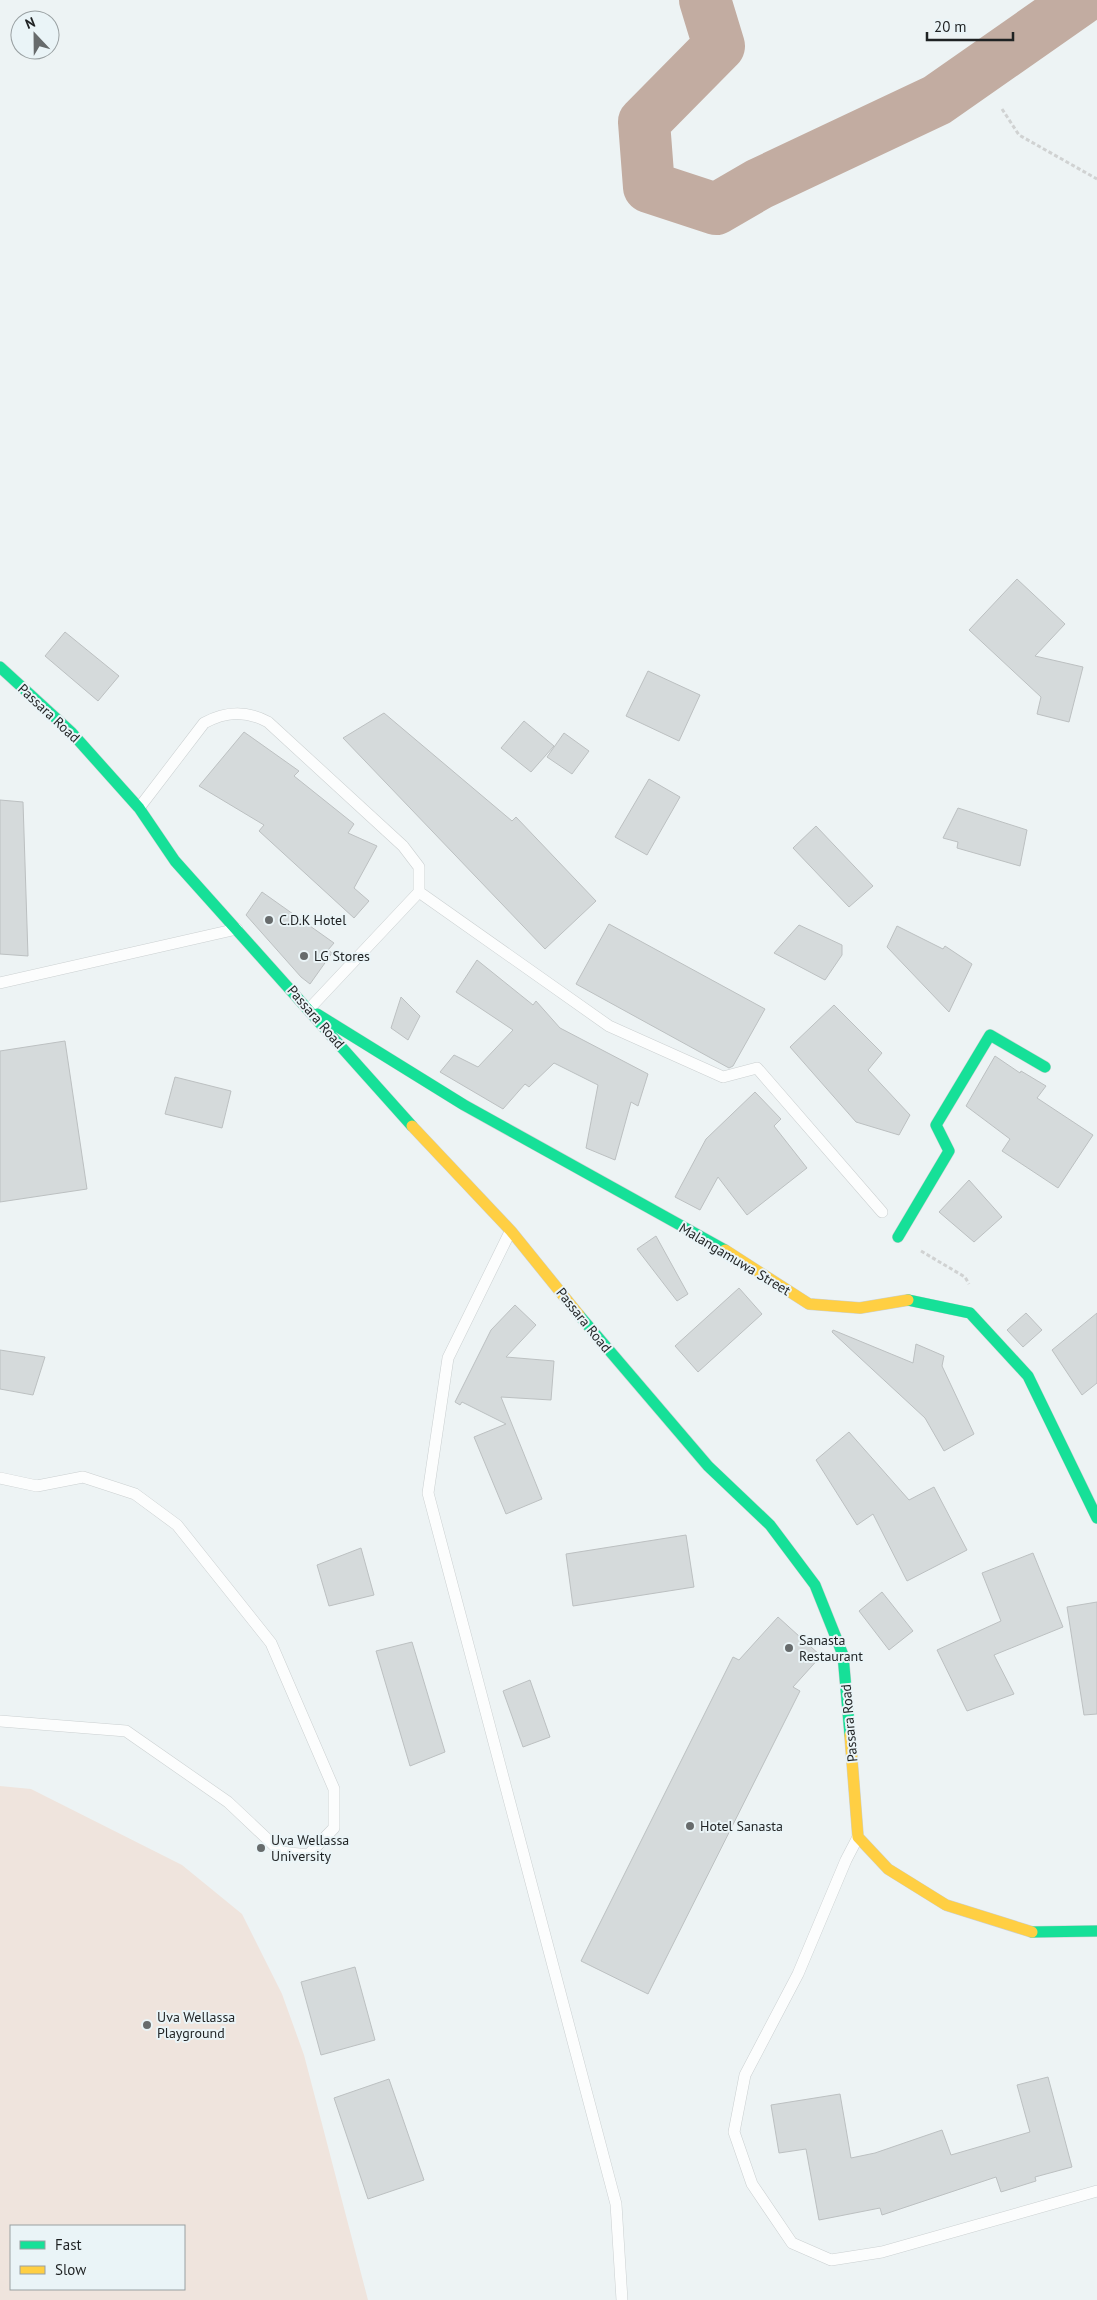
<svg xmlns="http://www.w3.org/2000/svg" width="1097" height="2300" viewBox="0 0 1097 2300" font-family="'PT Sans',sans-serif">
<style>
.green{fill:#efe4dd;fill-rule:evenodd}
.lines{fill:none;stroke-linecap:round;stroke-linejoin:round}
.river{stroke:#c2aca1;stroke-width:52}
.building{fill:#d5dadb;stroke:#bcc0c1}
.lane-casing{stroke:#cbd0d1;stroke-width:12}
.fast-casing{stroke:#cbd0d1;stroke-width:12}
.slow-casing{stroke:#cbd0d1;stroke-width:12}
.path{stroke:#d0d2d2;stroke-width:3;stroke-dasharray:4 2.5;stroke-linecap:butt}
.lane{stroke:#fcfdfd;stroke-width:11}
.fast{stroke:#16e098;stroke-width:11}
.slow{stroke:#ffcf43;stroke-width:11}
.poi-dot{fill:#676b6c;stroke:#eaf4f7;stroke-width:2}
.labels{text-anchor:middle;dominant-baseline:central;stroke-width:4;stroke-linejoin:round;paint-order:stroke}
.street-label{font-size:14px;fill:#1f2223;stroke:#eaf4f7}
.poi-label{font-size:14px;fill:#1f2223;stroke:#eaf4f7;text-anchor:start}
</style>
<rect width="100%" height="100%" fill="#edf3f4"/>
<path class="green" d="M 0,1786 L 31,1789 L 182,1865 L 242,1914 L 282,1994 L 304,2055 L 368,2300 L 0,2300 ZM 11,2226 L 184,2226 L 184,2289 L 11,2289 Z"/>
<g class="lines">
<path class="river" d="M 705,0 L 719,46 L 644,122 L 649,187 L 716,209 L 759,184 L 937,100 L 1080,0"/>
</g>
<path class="building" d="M 1017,579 L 1065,624 L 1035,656 L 1083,667 L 1069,722 L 1037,714 L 1041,697 L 969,630 Z
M 65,632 L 119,676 L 98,701 L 45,656 Z
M 648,671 L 700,695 L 679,741 L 626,716 Z
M 384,713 L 512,821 L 516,817 L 596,901 L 545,949 L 343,738 Z
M 524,721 L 554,746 L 531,772 L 501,748 Z
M 244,732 L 299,771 L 294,776 L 354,824 L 348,833 L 377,846 L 354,888 L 369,901 L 354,918 L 259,831 L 264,825 L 199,786 Z
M 564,733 L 589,751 L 572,774 L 547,757 Z
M 649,779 L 680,797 L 647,855 L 615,837 Z
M 0,800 L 23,802 L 28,956 L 0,954 Z
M 958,808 L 1027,830 L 1020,866 L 957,848 L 958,842 L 943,838 Z
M 816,826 L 873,886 L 849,907 L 793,848 Z
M 262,892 L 334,943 L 328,950 L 332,953 L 310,984 L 301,977 L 246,915 Z
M 609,924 L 765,1009 L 733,1066 L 729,1068 L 576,984 Z
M 799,925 L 842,945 L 842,955 L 825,980 L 774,953 Z
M 897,926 L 943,949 L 945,946 L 972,964 L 949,1012 L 887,947 Z
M 477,960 L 533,1005 L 536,1001 L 560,1028 L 648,1074 L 638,1106 L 631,1102 L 615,1160 L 586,1148 L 598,1085 L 554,1063 L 529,1087 L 525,1084 L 503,1109 L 440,1072 L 454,1055 L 478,1067 L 513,1030 L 456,992 Z
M 401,997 L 420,1016 L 408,1040 L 391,1028 Z
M 834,1005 L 882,1053 L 868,1070 L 910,1115 L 899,1135 L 856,1122 L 790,1047 Z
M 65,1041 L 87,1189 L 0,1202 L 0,1051 Z
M 995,1056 L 1020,1073 L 1021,1071 L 1046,1086 L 1037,1098 L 1093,1135 L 1058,1188 L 1002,1151 L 1010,1139 L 966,1106 Z
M 175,1077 L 231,1091 L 222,1128 L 165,1114 Z
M 755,1092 L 781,1119 L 774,1126 L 807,1168 L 747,1215 L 718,1177 L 700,1210 L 675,1197 L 706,1139 Z
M 969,1180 L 1002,1217 L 974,1242 L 939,1212 Z
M 656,1236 L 688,1294 L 677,1301 L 637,1249 Z
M 739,1288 L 762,1314 L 698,1372 L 675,1346 Z
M 515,1305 L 536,1325 L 506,1357 L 554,1361 L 551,1400 L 501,1397 L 542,1499 L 506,1514 L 474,1437 L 506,1424 L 462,1402 L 460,1405 L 455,1402 L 491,1330 Z
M 1026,1313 L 1042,1330 L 1023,1347 L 1007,1330 Z
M 1097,1313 L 1097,1383 L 1082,1395 L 1052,1350 Z
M 833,1330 L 913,1363 L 916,1344 L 944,1356 L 942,1366 L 974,1434 L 944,1451 L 925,1418 L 832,1332 Z
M 0,1350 L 45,1357 L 33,1395 L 0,1389 Z
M 849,1432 L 909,1500 L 934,1487 L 967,1550 L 907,1581 L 873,1514 L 857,1525 L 816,1460 Z
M 686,1535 L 694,1587 L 573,1606 L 566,1554 Z
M 361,1548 L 374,1595 L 329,1606 L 317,1565 Z
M 1033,1553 L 1063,1627 L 994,1655 L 1014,1694 L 967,1711 L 937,1650 L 1001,1621 L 982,1573 Z
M 882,1592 L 913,1631 L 889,1650 L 859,1611 Z
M 1097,1602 L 1097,1714 L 1084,1715 L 1067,1607 Z
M 778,1617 L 821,1656 L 793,1687 L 800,1691 L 648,1994 L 581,1961 L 733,1657 L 739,1660 Z
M 412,1642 L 445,1752 L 410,1766 L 376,1651 Z
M 530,1680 L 550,1737 L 523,1747 L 503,1691 Z
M 355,1967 L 375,2040 L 321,2055 L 301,1982 Z
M 1048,2077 L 1072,2167 L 1035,2177 L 1036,2181 L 1001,2192 L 996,2177 L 882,2215 L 880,2208 L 819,2220 L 806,2149 L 779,2153 L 771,2105 L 840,2094 L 851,2158 L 875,2153 L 942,2130 L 951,2155 L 1030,2132 L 1017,2085 Z
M 389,2079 L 424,2180 L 368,2199 L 334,2098 Z"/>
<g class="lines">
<g class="lane-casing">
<path id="lane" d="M 139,808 L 204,723 C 226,711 246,710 268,722 L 403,846 L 419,867 L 419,892 L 609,1026 L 723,1077 L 757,1068 L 882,1212
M 0,983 L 237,929
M 309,1009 L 419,892
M 510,1232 L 448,1358 L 428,1493 L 616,2204 L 622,2300
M 0,1478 L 37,1486 L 83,1477 L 135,1494 L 177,1525 L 271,1643 L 334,1789 L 334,1828 L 308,1855 L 281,1852 L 228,1802 L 126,1731 L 0,1721
M 858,1837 L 846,1860 L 798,1974 L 745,2075 L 734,2132 L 752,2184 L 792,2243 L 831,2260 L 882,2252 L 1097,2191"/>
</g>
<g class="fast-casing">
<path id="fast" d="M 0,667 L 71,732 L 139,808 L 175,861 L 412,1126
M 317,1014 L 464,1105 L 725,1250
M 898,1237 L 949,1151 L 936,1125 L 990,1035 L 1045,1067
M 908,1300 L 970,1313 L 1028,1376 L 1097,1518
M 579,1315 L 708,1466 L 770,1525 L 815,1585 L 843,1655 L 850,1735
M 1032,1932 L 1097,1931"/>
</g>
<g class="slow-casing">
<path id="slow" d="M 412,1126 L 511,1231 L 579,1315
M 725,1250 L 809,1304 L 860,1308 L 908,1300
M 850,1735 L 858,1837 L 888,1869 L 946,1905 L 1032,1932"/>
</g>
<path class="path" d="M 1002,109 L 1019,135 L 1097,179
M 921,1251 L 965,1277 L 969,1284"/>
<use href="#lane" class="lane"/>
<use href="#fast" class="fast"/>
<use href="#slow" class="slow"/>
</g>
<g class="poi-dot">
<circle cx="269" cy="920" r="5"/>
<circle cx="304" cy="956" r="5"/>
<circle cx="789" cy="1648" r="5"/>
<circle cx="690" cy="1826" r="5"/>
<circle cx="261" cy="1848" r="5"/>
<circle cx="147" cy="2025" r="5"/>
</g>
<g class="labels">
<g class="street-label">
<text transform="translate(49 713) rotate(43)">Passara Road</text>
<text transform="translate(316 1017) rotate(49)">Passara Road</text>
<text transform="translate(735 1259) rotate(31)">Malangamuwa Street</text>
<text transform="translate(584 1320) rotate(51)">Passara Road</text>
<text transform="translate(849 1723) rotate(-95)">Passara Road</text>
</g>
<g class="poi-label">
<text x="279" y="920">C.D.K Hotel</text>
<text x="314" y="956">LG Stores</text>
<text x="799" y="1640">Sanasta<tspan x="799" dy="16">Restaurant</tspan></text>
<text x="700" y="1826">Hotel Sanasta</text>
<text x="271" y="1840">Uva Wellassa<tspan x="271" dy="16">University</tspan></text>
<text x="157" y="2017">Uva Wellassa<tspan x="157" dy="16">Playground</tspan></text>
</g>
</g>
<rect x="10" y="2225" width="175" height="65" fill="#eaf4f7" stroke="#99a0a2"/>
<rect x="20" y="2241" width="25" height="8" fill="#16e098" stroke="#99a0a2"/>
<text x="55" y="2250" font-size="15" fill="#1f2223">Fast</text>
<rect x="20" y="2266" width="25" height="8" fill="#ffcf43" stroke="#99a0a2"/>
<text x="55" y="2275" font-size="15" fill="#1f2223">Slow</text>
<g transform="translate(35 35) rotate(338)"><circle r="24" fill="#eaf4f7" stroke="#99a0a2"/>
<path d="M0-4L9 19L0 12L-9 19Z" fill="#676b6c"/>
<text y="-8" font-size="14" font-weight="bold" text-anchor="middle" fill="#1f2223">N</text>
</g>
<path d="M927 32v8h86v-8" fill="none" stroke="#1f2223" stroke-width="2.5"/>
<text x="934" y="32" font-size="15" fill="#1f2223" stroke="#eaf4f7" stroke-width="4" paint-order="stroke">20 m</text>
</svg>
